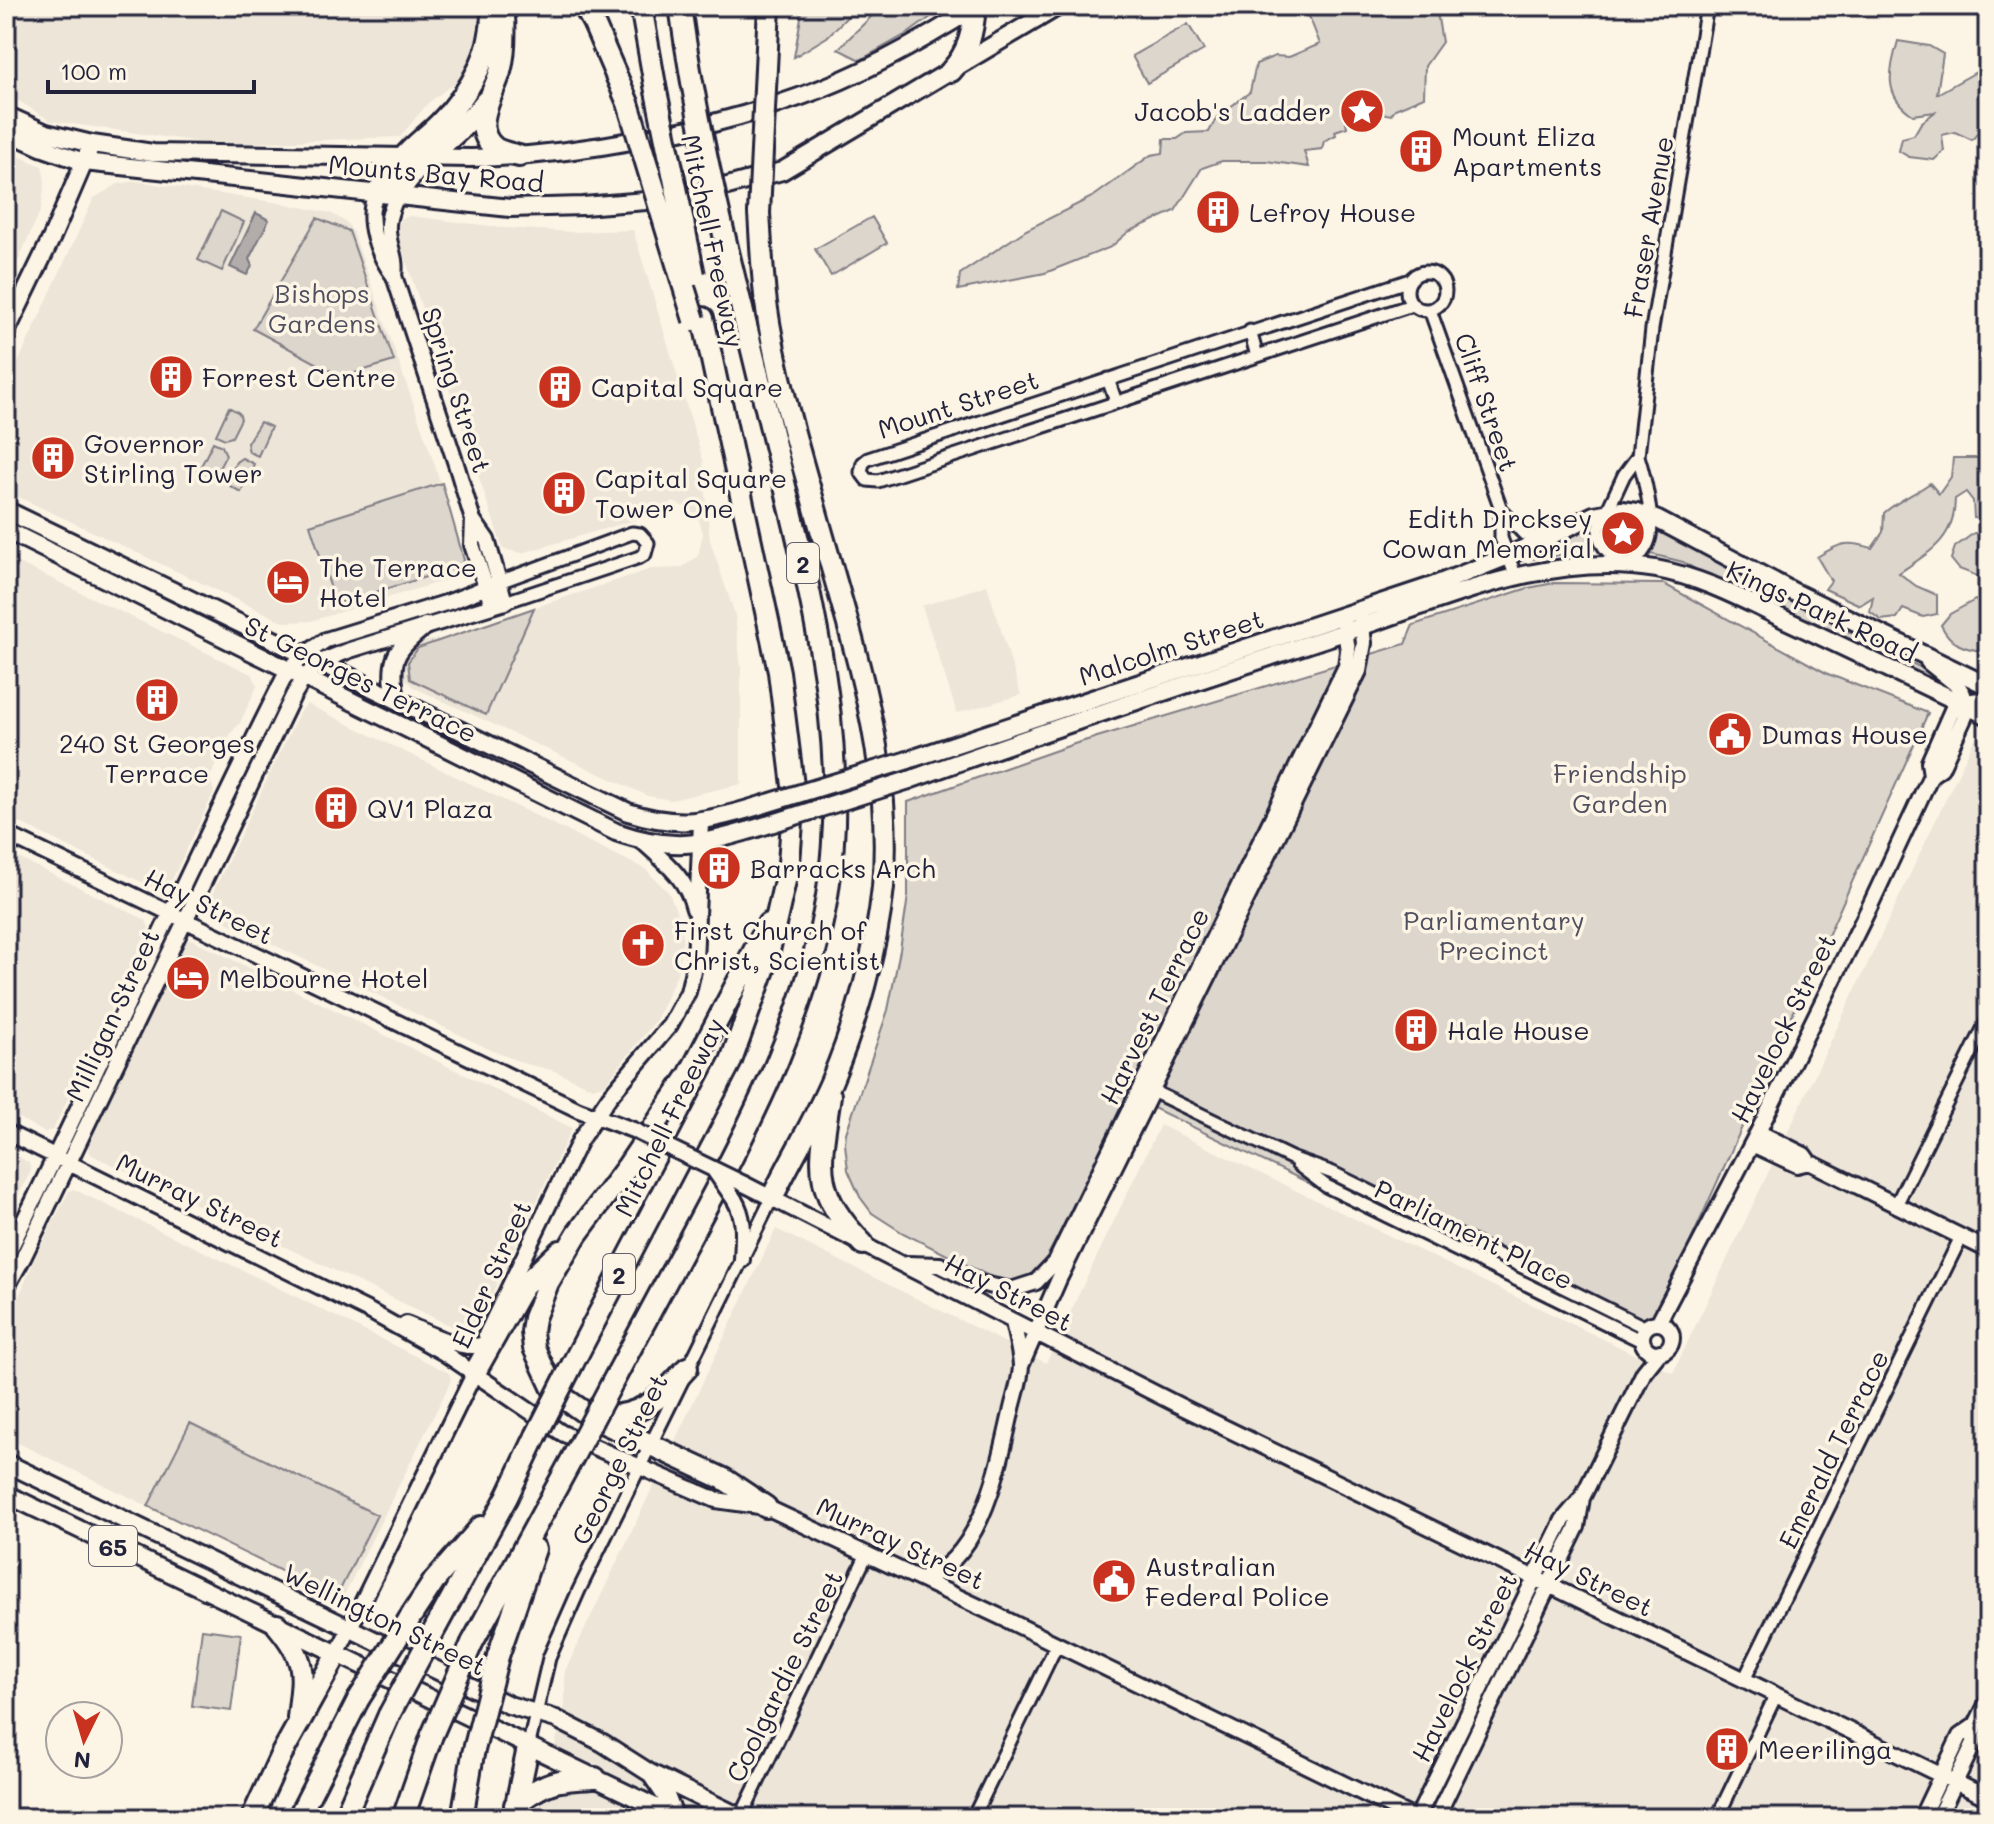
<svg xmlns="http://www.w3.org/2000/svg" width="1994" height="1824" viewBox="0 0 1994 1824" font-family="Mali,sans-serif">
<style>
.built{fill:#ece5d8}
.green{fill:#dcd6cc;stroke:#7f7c84;stroke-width:2}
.water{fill:#b2adab;stroke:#78757e;stroke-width:2}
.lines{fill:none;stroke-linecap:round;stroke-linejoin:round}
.street-casing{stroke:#22223b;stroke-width:17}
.secondary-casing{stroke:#22223b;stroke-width:20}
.primary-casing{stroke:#22223b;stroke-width:22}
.highway-casing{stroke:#22223b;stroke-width:26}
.street{stroke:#fcf5e5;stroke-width:11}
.secondary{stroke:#fcf5e5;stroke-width:14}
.primary{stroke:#fcf5e5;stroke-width:16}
.highway{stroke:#fcf5e5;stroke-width:20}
.secondary-bridge-casing{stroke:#22223b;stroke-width:20;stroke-linecap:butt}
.primary-bridge-casing{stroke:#22223b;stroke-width:22;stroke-linecap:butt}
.highway-bridge-casing{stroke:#22223b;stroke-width:26;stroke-linecap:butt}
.secondary-bridge{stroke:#fcf5e5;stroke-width:14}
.primary-bridge{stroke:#fcf5e5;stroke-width:16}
.highway-bridge{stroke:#fcf5e5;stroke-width:20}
.labels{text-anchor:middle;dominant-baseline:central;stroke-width:7;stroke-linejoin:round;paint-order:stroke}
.shield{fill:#fcf5e5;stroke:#63616e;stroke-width:2}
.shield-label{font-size:24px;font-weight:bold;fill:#22223b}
.poi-label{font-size:26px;fill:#22223b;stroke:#fcf5e5;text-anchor:start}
.street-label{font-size:26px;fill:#22223b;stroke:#fcf5e5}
.park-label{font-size:26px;fill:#504f5f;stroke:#fcf5e5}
</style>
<rect width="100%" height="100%" fill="#fcf5e5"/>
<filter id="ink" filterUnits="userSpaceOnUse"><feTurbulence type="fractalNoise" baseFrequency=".0125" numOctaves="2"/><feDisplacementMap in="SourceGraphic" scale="16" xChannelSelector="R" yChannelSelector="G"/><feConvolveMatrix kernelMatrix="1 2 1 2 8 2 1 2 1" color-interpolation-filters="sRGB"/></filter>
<g filter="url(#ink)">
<path class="built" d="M 6,6 L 477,6 L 479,15 L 475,42 L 465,75 L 428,103 L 400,137 L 214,144 L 51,121 L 6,93 Z
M 6,151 L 42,166 L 45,181 L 41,209 L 6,288 Z
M 136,181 L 286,204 L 330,213 L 346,222 L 353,232 L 432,457 L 467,566 L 459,573 L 449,579 L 311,621 L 284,622 L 6,491 L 6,389 L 94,198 L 118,184 Z
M 410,216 L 505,228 L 573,232 L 633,230 L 703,460 L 710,541 L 735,615 L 741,669 L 741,784 L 671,800 L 648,796 L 413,687 L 405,678 L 402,670 L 404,662 L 408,653 L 420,642 L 439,639 L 651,569 L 681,568 L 698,556 L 703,534 L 699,520 L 685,507 L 673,502 L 638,519 L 522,553 L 503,549 L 399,240 L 397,231 L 401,219 Z
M 6,557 L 253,675 L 257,686 L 240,723 L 231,733 L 210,777 L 214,792 L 167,890 L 162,892 L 6,816 Z
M 987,585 L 1021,695 L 957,713 L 922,606 Z
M 307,704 L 645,869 L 669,893 L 681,924 L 683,939 L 677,974 L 656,1020 L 605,1084 L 593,1088 L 552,1070 L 526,1064 L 493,1051 L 204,911 L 299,713 Z
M 1975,738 L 1988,744 L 1988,1818 L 537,1818 L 565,1705 L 565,1671 L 776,1229 L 1046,1363 L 1160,1125 L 1673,1373 Z
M 6,852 L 146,920 L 149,928 L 53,1130 L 44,1132 L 6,1111 Z
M 191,939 L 572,1128 L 475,1329 L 466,1333 L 92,1155 L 87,1146 L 186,942 Z
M 6,1149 L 29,1163 L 31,1171 L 6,1219 Z
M 73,1189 L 238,1268 L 449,1373 L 451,1380 L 445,1393 L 344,1595 L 336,1598 L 6,1437 L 6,1335 L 11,1316 L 35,1258 L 69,1191 Z"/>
<path class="green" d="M 803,6 L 858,6 L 827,37 L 794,57 Z
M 882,6 L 946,6 L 910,32 L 860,60 L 838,49 Z
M 1309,6 L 1436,6 L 1442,42 L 1425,66 L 1424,97 L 1395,109 L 1391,115 L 1376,112 L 1370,114 L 1367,105 L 1350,110 L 1353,119 L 1346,122 L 1347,127 L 1335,131 L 1336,135 L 1324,141 L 1322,149 L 1304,151 L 1309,167 L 1266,161 L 1222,161 L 1202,168 L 1175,211 L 1128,232 L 1111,247 L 1045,273 L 958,290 L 960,274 L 1026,230 L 1094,196 L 1151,155 L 1163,153 L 1164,139 L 1177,139 L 1186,133 L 1209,132 L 1217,117 L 1250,92 L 1256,64 L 1275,56 L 1289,57 L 1320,44 L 1307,11 L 1310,9 Z
M 1188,24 L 1204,50 L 1147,83 L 1132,56 Z
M 1898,41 L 1929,46 L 1943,54 L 1937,94 L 1978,71 L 1988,72 L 1988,120 L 1972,140 L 1955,132 L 1942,135 L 1944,151 L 1934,160 L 1909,157 L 1899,151 L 1902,138 L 1914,135 L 1921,123 L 1935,112 L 1913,115 C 1883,96 1889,71 1898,41 Z
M 221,211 L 244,222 L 222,271 L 198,260 Z
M 872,217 L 887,243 L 831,276 L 815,249 Z
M 317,218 L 349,231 L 394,361 L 342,377 L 253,329 Z
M 229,407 L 239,413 L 241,419 L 232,437 L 225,439 L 216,435 Z
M 260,422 L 271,427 L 258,456 L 249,452 L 247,443 Z
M 213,442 L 222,446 L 226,455 L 217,472 L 211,475 L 199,470 Z
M 242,458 L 254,464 L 241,492 L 230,486 L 228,480 L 236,462 Z
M 1953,458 L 1988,458 L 1988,519 L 1974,518 L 1973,501 L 1966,492 L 1955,499 C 1955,539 1930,552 1899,573 L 1916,586 L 1937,595 L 1937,614 L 1923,617 L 1903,609 L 1897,618 L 1881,620 L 1870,612 L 1873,597 L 1860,605 L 1825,589 L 1831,581 L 1817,557 C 1840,543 1846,540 1872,548 L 1883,532 L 1884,513 C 1897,501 1915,494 1930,483 L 1939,494 L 1951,477 Z
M 442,483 L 464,560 L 459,567 L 336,604 L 310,525 Z
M 1620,518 L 1631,519 L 1642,526 L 1644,539 L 1637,549 C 1607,560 1589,525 1620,518 Z
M 1595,524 L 1594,550 L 1531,559 L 1577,530 Z
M 1660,529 L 1861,638 L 1946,680 L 1957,693 L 1709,577 L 1683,562 L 1651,554 L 1657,530 Z
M 1974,533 L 1988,535 L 1988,577 L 1985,579 L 1959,569 L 1951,559 L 1955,547 Z
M 1554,583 L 1664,584 L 1828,674 L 1928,713 L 1644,1345 L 1133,1098 L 1035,1279 L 1007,1285 L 903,1233 L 872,1213 L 860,1197 L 848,1170 L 845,1144 L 846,1133 L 888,1010 L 900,950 L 908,896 L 908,802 L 1074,744 L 1405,644 L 1413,625 L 1528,588 Z
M 1975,600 L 1988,606 L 1986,651 C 1965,650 1950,644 1941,625 L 1950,614 Z
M 534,608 L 486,715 L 410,679 L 408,662 L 418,648 Z
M 190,1423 L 377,1515 L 336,1598 L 148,1506 Z
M 202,1629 L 241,1634 L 231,1711 L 192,1706 Z"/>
<path class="water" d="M 256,213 L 269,220 L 249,259 L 252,266 L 247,275 L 230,267 Z"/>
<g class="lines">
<g class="street-casing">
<path id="street" d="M1407 291a19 19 0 1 1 38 0a19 19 0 1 1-38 0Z
M 1410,280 L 868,459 L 863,463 L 861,472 L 867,480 L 878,481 L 1412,305
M 1430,310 L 1501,509 L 1501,538 L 1516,577
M 1250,331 L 1257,356
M 1108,379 L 1116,402
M 1501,510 L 1524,534 L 1543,538
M 1624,565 C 1612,555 1598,547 1599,529 L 1624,475 L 1638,456
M 1630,566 C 1638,558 1646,550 1649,540 C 1655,521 1644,475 1638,456 L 1652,329 L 1707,6
M 499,582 L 632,533 L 640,534 L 648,543 L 645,554 L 640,557 L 505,602
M 1146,1088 L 1291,1158 L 1333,1173 L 1646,1328
M 1297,1164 L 1326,1186 L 1642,1341
M 1896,1205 L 1988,1019
M 1744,1680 L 1961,1237
M 528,1748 L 549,1658 L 579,1590 L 772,1198
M 741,1817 L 867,1554
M 973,1818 L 1057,1644
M 1717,1818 L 1776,1695"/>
</g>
<g class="secondary-casing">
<path id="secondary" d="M 377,193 C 363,218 378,255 394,276 L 456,464 L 473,520 L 472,545 L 492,605
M 394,276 C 397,256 388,247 388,229 C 387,217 393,206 397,195
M 1928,662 L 1958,686 L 1963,694 L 1965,716 L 1941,768 L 1931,775
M 6,834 L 579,1110 L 633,1130
M 642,841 C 664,861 687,878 694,909
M 6,1132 L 371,1312 L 444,1353 L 562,1433 L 716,1500 L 766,1507 L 1005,1619 L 1414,1818
M 1758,1132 L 1804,1155 L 1809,1162 L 1988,1250
M 1752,1144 L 1797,1165 L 1809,1162
M 744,1184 L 1178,1405 L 1988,1798
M 734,1199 C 746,1219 743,1237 742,1260
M 6,1257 C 103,1062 190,864 288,670 L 304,655 L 326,640 L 452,601 L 499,582
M 907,1264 L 940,1265 L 974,1282 L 1011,1290 L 1036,1282 L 1056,1261 L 1346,666 L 1348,651 L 1344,622
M 6,1288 L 24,1256 L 293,696 L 304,678 L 320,662 L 350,650 L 505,602 L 487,540 L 473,520
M 1658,1323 L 1758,1132 L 1869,908 L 1931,775 L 1929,762 L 1952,710 L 1972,701 L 1988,699
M1642 1338a15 15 0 1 1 30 0a15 15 0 1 1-30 0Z
M 406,1324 C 430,1333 473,1359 494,1338
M 486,1335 L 580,1140 L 609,1097 L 670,1025 L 688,992 L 695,962 L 701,822
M 1021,1366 L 1059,1279 L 1359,671 L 1364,643 L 1361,618
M 920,1579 C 981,1564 999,1465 1011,1413 C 1014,1398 1021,1380 1021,1365 C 1020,1351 1016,1336 1013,1322
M 337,1654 L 474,1374 L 476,1365
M 1417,1818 L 1563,1520 L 1582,1498 L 1644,1372 L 1660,1352
M 1436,1818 L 1577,1527 L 1582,1498
M 1921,1818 L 1960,1736 L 1976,1725
M 1938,1818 L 1974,1743 L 1976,1725 L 1988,1701"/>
</g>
<g class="primary-casing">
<path id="primary" d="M 6,115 L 46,133 L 92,144 L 153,153 L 471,158 C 575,156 701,132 799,97 C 862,75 921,42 977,6
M 6,131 L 41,147 L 84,162 L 510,208 L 583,206 L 684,198 L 782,171 L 1059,6
M 6,332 L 52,237 L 88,153
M 6,510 L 628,812 C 678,828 706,822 755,807
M 6,530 L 616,832 C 671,851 699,846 754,829
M 396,699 C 389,660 394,650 425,626
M 908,760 L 1435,585 L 1508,556 L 1594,515 L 1622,510 L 1637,512 L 1658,520 L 1794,592 L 1988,686
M 909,780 C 1053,728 1199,680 1345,632 C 1444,600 1550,550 1656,569 C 1702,577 1744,600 1786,620 C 1853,651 1920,684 1988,716
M 6,1463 L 509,1705 L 556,1719 L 603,1743 L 650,1773 L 742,1818
M 6,1494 L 678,1818
M 652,1776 L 667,1798 L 674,1816"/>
</g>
<g class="highway-casing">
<path id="highway" d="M 584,6 L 594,24
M 641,6 L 656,91
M 504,15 C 505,33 505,54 500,72 C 494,94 469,128 495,148 C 501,152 512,154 519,156
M 951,71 C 969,52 973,32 975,6
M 377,193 C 385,181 394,169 403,158 C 414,145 428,135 440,123 C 471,91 494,51 492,6
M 397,195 C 419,157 460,136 486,101
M 759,213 C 761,243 762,273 766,303 C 775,368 794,434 812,497 C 846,624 895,754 883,887 C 877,949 856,1023 832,1080 C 815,1120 791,1158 772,1198
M 830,1095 C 820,1165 810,1189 863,1244
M 573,1363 L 731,1061 L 766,964 L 789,863 L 794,794 L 779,672 L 703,318
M 474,1374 L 524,1285 L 560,1251
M 611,1385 C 641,1328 672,1272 702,1215 C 756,1114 808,1010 827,896 C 847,772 824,652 796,532 C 778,457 760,383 742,309
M 597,1417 C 642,1418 659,1399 687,1368
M 766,1507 L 724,1479 L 591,1417 L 554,1391 L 534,1348 L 532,1332 L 534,1318 L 548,1283 L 577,1234 L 627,1167 L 689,1075 L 768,924
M 413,1613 L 434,1581 L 481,1527
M 277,1625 C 308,1662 303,1673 298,1718
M 437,1625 L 507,1497 L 536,1436
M 472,1643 L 573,1457
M 498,1656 L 535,1549
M 515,1805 C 547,1780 556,1780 595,1778
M 515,1810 L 528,1748
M 252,1818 L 281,1755 L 337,1654
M 298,1818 L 358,1700
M 344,1818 L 389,1715
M 403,1818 L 432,1735
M 462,1818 L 473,1754"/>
</g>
<use href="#street" class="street"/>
<use href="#secondary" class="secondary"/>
<use href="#primary" class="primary"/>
<use href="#highway" class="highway"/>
<g class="secondary-bridge-casing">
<path id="secondary-bridge" d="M 633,1130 L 744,1184
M 714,1170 L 734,1199"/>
</g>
<g class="primary-bridge-casing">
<path id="primary-bridge" d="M 755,807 L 908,760
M 754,829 L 909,780"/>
</g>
<g class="highway-bridge-casing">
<path id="highway-bridge" d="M 680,6 C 694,109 717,208 742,309
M 594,24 L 628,103 L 694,320
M 656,91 L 694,275
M 759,213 L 769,6
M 536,1436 L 573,1363
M 573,1457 L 611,1385
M 358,1700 L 413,1613
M 389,1715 L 437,1625
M 432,1735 L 472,1643
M 473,1754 L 498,1656"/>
</g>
<use href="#secondary-bridge" class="secondary-bridge"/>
<use href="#primary-bridge" class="primary-bridge"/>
<use href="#highway-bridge" class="highway-bridge"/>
</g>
</g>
<defs>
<g id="sight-disc" transform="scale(2.3)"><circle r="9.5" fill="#c8321e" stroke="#fcf5e5"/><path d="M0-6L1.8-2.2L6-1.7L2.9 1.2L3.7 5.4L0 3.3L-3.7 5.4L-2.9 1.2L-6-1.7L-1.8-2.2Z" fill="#fff"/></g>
<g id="building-disc" transform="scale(2.3)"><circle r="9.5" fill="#c8321e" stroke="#fcf5e5"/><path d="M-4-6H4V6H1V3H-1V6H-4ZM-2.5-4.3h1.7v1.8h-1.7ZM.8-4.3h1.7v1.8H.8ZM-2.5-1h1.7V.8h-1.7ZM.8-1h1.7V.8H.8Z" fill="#fff"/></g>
<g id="hotel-disc" transform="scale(2.3)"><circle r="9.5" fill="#c8321e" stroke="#fcf5e5"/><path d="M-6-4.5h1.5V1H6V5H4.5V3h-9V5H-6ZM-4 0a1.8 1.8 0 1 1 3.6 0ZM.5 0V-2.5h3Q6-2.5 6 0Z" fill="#fff"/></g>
<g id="civic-disc" transform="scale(2.3)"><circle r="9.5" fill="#c8321e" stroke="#fcf5e5"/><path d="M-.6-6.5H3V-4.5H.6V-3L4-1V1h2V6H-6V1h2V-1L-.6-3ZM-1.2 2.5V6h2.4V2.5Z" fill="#fff"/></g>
<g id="church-disc" transform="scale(2.3)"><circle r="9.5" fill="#c8321e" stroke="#fcf5e5"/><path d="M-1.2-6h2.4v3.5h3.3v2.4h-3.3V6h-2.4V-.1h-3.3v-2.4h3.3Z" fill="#fff"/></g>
</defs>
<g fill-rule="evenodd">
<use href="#sight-disc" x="1362" y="111"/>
<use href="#building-disc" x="1421" y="151"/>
<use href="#building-disc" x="1218" y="212"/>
<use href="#building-disc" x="171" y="377"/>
<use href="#building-disc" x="560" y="387"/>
<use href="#building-disc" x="53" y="458"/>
<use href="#building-disc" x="564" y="493"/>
<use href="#sight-disc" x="1623" y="533"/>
<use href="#hotel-disc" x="288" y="582"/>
<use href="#building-disc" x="157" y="700"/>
<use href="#civic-disc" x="1730" y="734"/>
<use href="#building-disc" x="336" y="808"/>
<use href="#building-disc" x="719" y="868"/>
<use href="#church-disc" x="643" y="945"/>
<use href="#hotel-disc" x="188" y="978"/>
<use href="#building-disc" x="1416" y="1030"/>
<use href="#civic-disc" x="1114" y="1581"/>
<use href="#building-disc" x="1727" y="1749"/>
</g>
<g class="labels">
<g class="shield">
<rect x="787" y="543" width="32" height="40" rx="6"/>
<rect x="603" y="1254" width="32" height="40" rx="6"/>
<rect x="89" y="1526" width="48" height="40" rx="6"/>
</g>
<g class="shield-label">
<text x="803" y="563">2</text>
<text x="619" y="1274">2</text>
<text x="113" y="1546">65</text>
</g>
<g class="poi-label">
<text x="1331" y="111" text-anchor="end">Jacob's Ladder</text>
<text x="1452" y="136">Mount Eliza<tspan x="1452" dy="30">Apartments</tspan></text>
<text x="1249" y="212">Lefroy House</text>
<text x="202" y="377">Forrest Centre</text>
<text x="591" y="387">Capital Square</text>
<text x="84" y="443">Governor<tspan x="84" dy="30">Stirling Tower</tspan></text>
<text x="595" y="478">Capital Square<tspan x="595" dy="30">Tower One</tspan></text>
<text x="1592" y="518" text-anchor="end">Edith Dircksey<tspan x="1592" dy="30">Cowan Memorial</tspan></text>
<text x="319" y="567">The Terrace<tspan x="319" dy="30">Hotel</tspan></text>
<text x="1761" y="734">Dumas House</text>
<text x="157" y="743" text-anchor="middle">240 St Georges<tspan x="157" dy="30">Terrace</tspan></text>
<text x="367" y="808">QV1 Plaza</text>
<text x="750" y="868">Barracks Arch</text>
<text x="674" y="930">First Church of<tspan x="674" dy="30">Christ, Scientist</tspan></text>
<text x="219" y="978">Melbourne Hotel</text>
<text x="1447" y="1030">Hale House</text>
<text x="1145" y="1566">Australian<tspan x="1145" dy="30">Federal Police</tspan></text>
<text x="1758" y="1749">Meerilinga</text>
</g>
<g class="street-label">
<text transform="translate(436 173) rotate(5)">Mounts Bay Road</text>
<text transform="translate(1648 227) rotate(-80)">Fraser Avenue</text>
<text transform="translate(713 241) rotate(78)">Mitchell Freeway</text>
<text transform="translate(457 390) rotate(72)">Spring Street</text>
<text transform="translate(1487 402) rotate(71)">Cliff Street</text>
<text transform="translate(958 404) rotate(-18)">Mount Street</text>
<text transform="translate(1822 611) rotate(25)">Kings Park Road</text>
<text transform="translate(1171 647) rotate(-18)">Malcolm Street</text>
<text transform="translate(361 679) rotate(26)">St Georges Terrace</text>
<text transform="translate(209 906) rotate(26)">Hay Street</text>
<text transform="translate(1154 1006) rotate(-64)">Harvest Terrace</text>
<text transform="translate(112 1015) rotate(-65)">Milligan Street</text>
<text transform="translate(1783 1028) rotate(-64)">Havelock Street</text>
<text transform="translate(669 1117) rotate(-64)">Mitchell Freeway</text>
<text transform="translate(200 1200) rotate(26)">Murray Street</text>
<text transform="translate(1474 1234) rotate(26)">Parliament Place</text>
<text transform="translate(491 1274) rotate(-66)">Elder Street</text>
<text transform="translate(1009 1292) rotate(27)">Hay Street</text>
<text transform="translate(1833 1449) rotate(-64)">Emerald Terrace</text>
<text transform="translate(619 1459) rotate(-64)">George Street</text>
<text transform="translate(901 1543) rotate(25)">Murray Street</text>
<text transform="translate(1589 1578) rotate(26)">Hay Street</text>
<text transform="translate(385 1619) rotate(26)">Wellington Street</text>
<text transform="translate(1464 1667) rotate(-64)">Havelock Street</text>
<text transform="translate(784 1676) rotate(-64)">Coolgardie Street</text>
</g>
<g class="park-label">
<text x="322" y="293">Bishops<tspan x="322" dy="30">Gardens</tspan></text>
<text x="1620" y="773">Friendship<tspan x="1620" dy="30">Garden</tspan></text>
<text x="1494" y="920">Parliamentary<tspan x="1494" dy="30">Precinct</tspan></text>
</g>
</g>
<rect width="1994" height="1824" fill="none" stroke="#fcf5e5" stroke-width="32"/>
<rect x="16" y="16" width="1962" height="1792" fill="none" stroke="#22223b" stroke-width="3" filter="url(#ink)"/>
<g transform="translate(84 1740) rotate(185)"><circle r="38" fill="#fcf5e5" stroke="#a5a1a1" stroke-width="2"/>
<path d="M0-6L14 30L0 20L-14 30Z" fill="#c8321e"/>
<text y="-12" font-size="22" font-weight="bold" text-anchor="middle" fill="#22223b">N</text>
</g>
<path d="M48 80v12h206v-12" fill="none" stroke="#22223b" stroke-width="4"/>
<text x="60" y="80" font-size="24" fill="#22223b" stroke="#fcf5e5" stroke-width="6" paint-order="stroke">100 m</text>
</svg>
